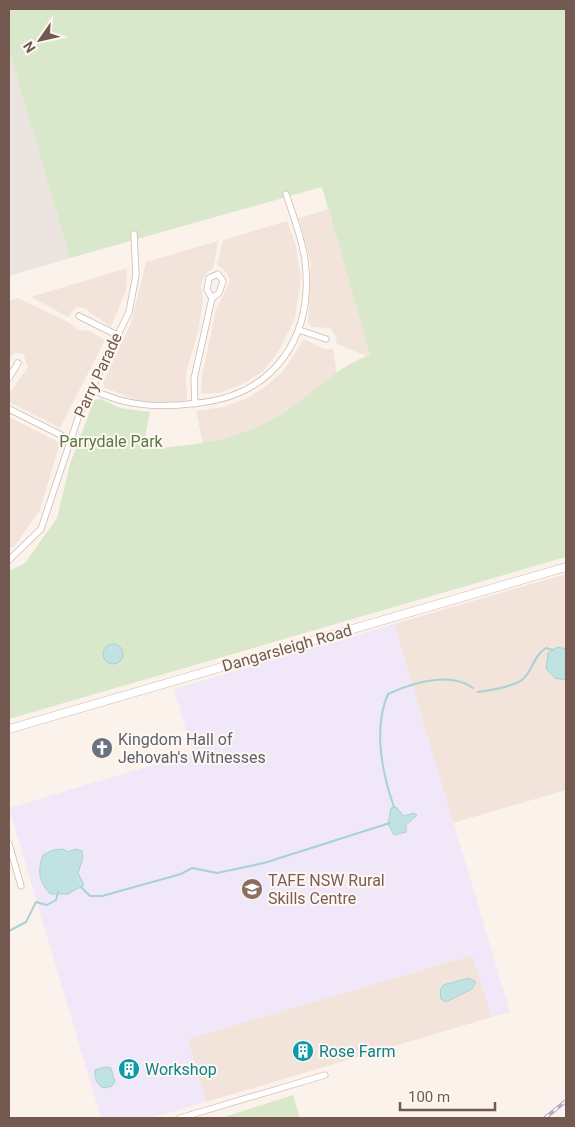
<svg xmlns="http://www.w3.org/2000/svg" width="575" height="1127" viewBox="0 0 575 1127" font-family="Roboto,sans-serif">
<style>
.residential{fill:#f2e4da}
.industrial{fill:#ebe4e0}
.education{fill:#f0e7f8}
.green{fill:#d9e8ca}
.water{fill:#c0e2e3;stroke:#a8d2d4}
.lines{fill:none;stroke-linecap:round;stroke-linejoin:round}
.stream{stroke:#a8d2d4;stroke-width:2}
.minor-casing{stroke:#cdbbb1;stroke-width:7}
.tertiary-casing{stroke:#cdbbb1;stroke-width:9}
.minor{stroke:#fff;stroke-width:5.5}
.tertiary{stroke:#fff;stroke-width:8}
.rail-casing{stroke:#b5a9c5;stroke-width:4}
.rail{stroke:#fef7f1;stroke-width:2;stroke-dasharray:5.5;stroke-linecap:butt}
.labels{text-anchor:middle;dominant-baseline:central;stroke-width:4;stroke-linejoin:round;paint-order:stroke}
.street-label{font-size:16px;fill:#745950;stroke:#fef7f1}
.park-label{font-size:16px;fill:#5c7849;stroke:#fef7f1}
.worship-label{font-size:16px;fill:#5b616d;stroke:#fef7f1;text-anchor:start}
.education-label{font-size:16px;fill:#785e54;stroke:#fef7f1;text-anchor:start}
.culture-label{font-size:16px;fill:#0d838f;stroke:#fef7f1;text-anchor:start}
</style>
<rect width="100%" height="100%" fill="#fbf3eb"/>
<path class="residential" d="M 328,209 L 370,355 L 366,356 L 337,344 L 336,337 L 330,328 L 311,327 L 308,322 L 311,264 L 299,218 Z
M 287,221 L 296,246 L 301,277 L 295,318 L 280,349 L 264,371 L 241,385 L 219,393 L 201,394 L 202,376 L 216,310 L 230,281 L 227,273 L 217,265 L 223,240 Z
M 218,241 L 213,269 L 206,273 L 201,284 L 203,301 L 198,332 L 186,373 L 187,401 L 145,403 L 105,388 L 103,383 L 131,323 L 146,262 Z
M 127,268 L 126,290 L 111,327 L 84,308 L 76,307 L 68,317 L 31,297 Z
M 18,298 L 68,322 L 78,330 L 90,331 L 105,340 L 60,428 L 9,402 L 9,394 L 28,367 L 23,354 L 14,353 L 9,359 L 9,301 Z
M 304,339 L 324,349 L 333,349 L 337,374 L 288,410 L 250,432 L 203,444 L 196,411 L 223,407 L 246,399 L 265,387 L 283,371 Z
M 9,417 L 60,443 L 40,510 L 13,548 L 9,546 Z
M 566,574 L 566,790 L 453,823 L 394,624 Z
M 473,955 L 492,1017 L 206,1102 L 187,1039 Z"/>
<path class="industrial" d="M 9,51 L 70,258 L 9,276 Z"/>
<path class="education" d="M 394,624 L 510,1012 L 492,1017 L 472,955 L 188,1039 L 206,1102 L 150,1118 L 101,1118 L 9,808 L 193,753 L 174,689 Z"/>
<path class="green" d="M 9,9 L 566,9 L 566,557 L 9,719 L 9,571 L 25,563 L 57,518 L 70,464 L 94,400 L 101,399 L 120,408 L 150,412 L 143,449 C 199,445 239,442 288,410 C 314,392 340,365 370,355 L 322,187 L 70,258 L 9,51 Z
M 293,1095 L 300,1118 L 218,1118 L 224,1117 Z"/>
<path class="water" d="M103 654a10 10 0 1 1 20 0a10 10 0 1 1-20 0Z
M 557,647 L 566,649 L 566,680 L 555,678 L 546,669 L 548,653 Z
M 396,807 L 404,816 L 414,813 L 417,815 L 406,825 L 406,832 L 394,835 L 388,824 L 391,808 Z
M 63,849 L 68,852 L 75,849 L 82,851 L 83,858 L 78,873 L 84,885 L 68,894 L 50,894 C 39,881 37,872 43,855 L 53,850 Z
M 469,978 L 476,982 L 472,989 L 446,1002 L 441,999 L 440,991 L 443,985 Z
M 105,1067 L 111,1068 L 115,1082 L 112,1086 L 104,1088 C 97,1085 94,1078 95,1070 Z"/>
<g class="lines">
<path class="stream" d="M 478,692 C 488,691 516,686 523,679 C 533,670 534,655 546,648 L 553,650
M 394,807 C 382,773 373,728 388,694 C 413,683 449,671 473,688
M 81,887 L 90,896 L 102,896 L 181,874 L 192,868 L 217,873 L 264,863 L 390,823
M 9,931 L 26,922 L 36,902 L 47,905 L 56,900 L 58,892"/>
<g class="minor-casing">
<path id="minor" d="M 79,316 L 117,335
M 299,330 L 326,339
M 9,378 L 18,363
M 91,389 C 127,407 159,408 199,403 C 276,394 314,336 305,260 C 302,238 293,215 286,194
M 195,404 L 194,379 L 212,298 L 207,290 L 209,278 L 218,274 L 223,281 L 219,293 L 212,298
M 9,409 L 69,439
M 9,560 L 41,529 L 79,415 L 129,312 L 136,275 L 134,234
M 9,844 L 21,886
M 180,1118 L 325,1075"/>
</g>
<g class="tertiary-casing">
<path id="tertiary" d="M 9,729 L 566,567"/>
</g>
<use href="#minor" class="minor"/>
<use href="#tertiary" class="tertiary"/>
<g class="rail-casing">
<path id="rail" d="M 545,1118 L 566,1101"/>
</g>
<use href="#rail" class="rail"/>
</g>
<defs>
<g id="church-disc" transform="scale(1.125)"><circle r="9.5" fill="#6b7280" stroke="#fef7f1"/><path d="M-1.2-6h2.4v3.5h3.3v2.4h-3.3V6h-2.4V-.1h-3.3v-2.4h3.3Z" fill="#fff"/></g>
<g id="university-disc" transform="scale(1.125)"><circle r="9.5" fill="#8d6e63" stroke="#fef7f1"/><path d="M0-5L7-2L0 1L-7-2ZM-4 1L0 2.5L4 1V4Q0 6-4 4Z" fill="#fff"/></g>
<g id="building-disc" transform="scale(1.125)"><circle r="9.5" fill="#0f9aa8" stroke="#fef7f1"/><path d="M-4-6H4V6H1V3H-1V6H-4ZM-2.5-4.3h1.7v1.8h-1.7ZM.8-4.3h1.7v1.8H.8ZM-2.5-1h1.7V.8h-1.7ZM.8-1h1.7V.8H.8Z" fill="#fff"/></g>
</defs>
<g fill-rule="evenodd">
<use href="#church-disc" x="102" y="748"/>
<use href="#university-disc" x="252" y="889"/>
<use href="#building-disc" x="303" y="1051"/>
<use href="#building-disc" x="129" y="1069"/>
</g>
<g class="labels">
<g class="street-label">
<text transform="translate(98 375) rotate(-65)">Parry Parade</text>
<text transform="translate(287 648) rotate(-16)">Dangarsleigh Road</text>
</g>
<g class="park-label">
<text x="111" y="441">Parrydale Park</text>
</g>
<g class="worship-label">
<text x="118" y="739">Kingdom Hall of<tspan x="118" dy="18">Jehovah's Witnesses</tspan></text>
</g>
<g class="education-label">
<text x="268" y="880">TAFE NSW Rural<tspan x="268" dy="18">Skills Centre</tspan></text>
</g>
<g class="culture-label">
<text x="319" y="1051">Rose Farm</text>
<text x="145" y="1069">Workshop</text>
</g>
</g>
<rect width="575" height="1127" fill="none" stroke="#745950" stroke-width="20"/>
<g transform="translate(40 40) rotate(236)" stroke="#fef7f1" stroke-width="4" paint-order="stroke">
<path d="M0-4L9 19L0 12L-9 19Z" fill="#745950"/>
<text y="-8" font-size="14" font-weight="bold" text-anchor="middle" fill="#745950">N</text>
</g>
<path d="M400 1102v8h95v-8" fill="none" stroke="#745950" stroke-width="2.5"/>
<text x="408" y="1102" font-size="15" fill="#745950" stroke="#fef7f1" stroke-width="4" paint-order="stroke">100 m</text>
</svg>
